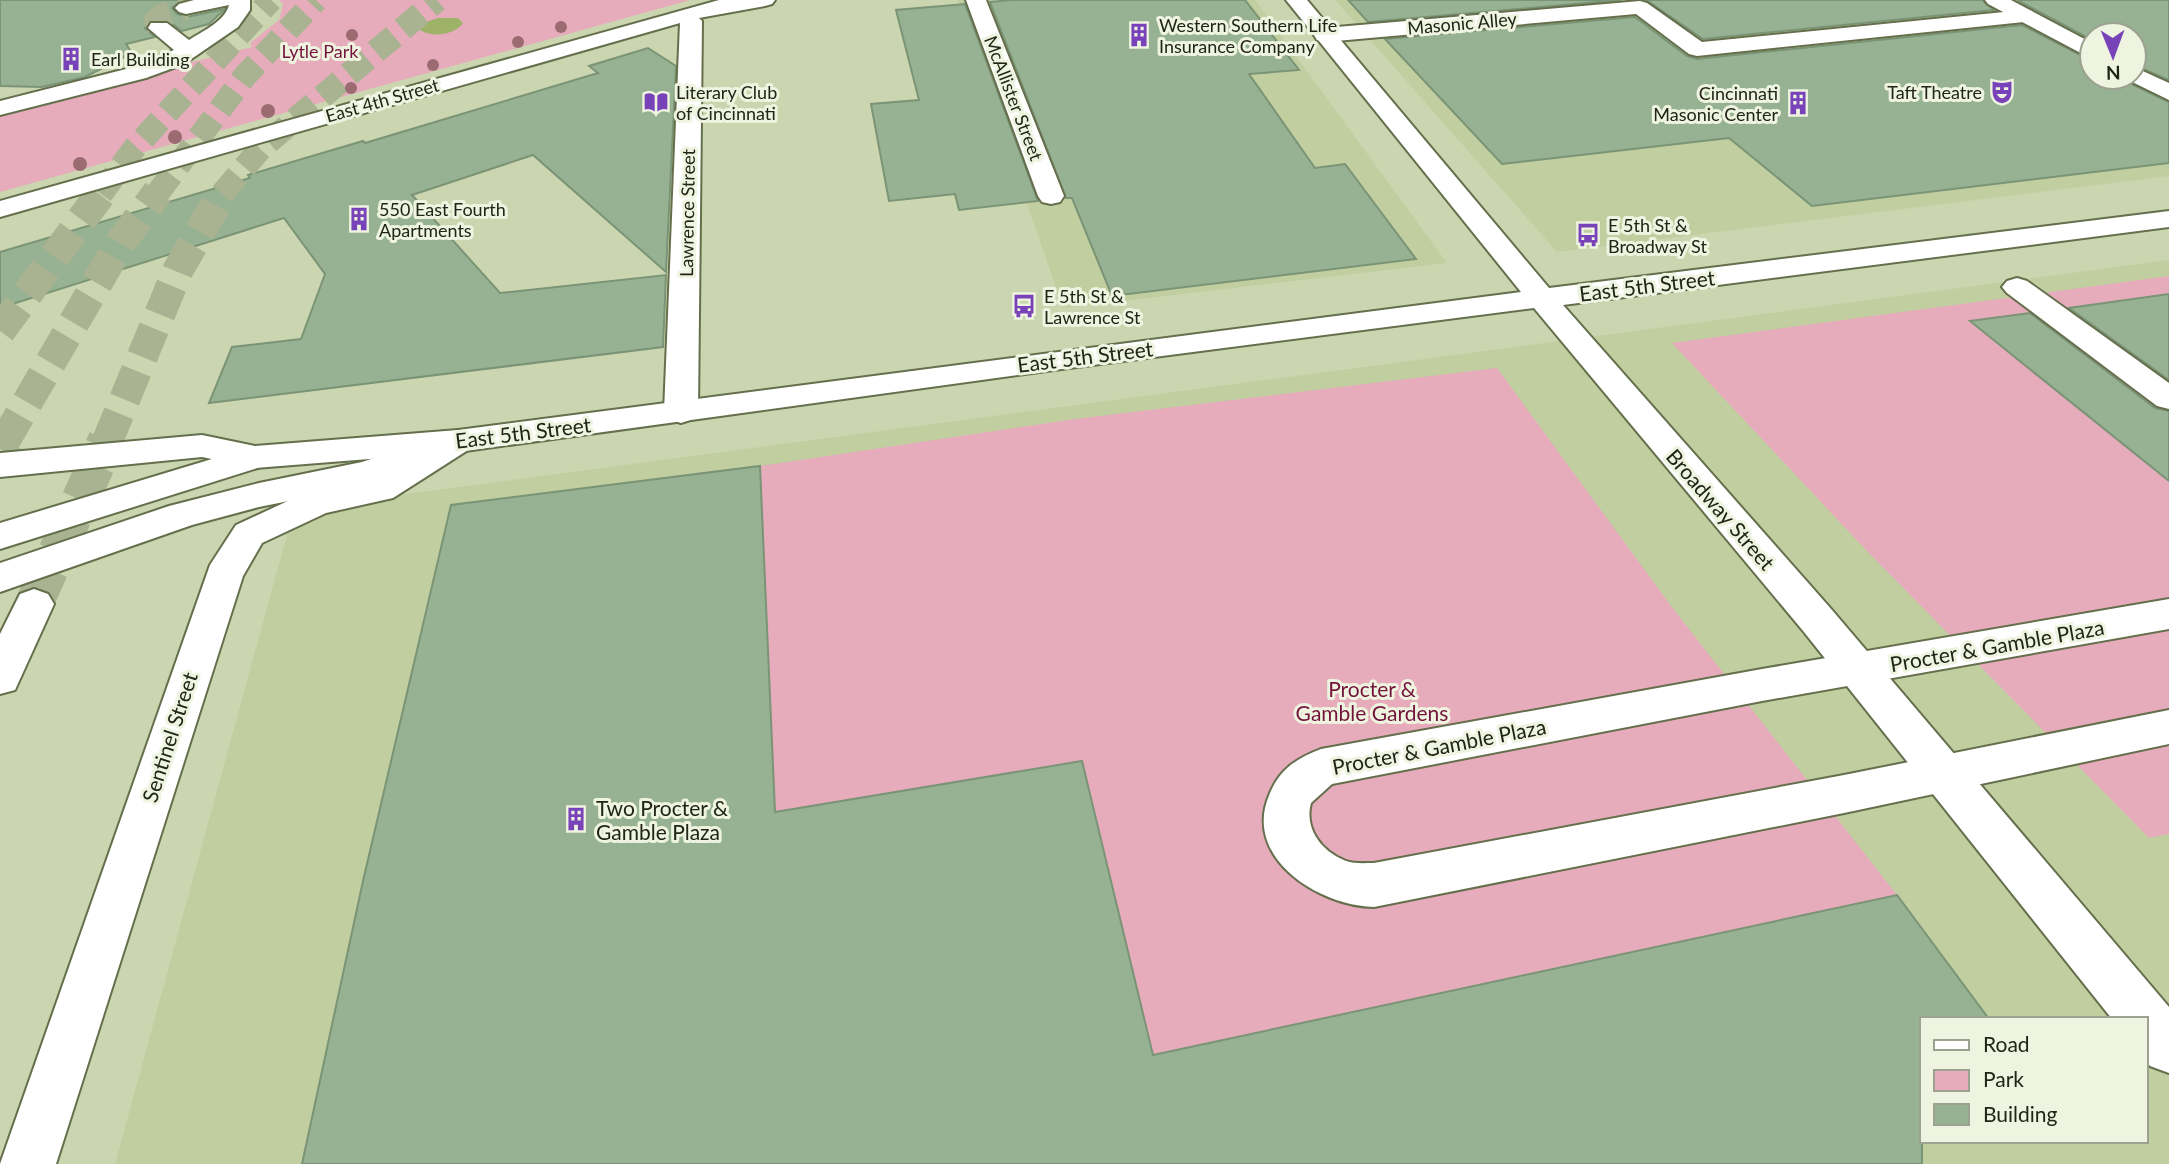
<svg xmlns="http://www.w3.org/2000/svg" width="2169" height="1164" viewBox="0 0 2169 1164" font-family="Lato,sans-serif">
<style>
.built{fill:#c0cea0;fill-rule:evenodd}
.green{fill:#e6acbc}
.water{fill:#9fb368}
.building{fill:#97b292;stroke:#7a9475;stroke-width:2}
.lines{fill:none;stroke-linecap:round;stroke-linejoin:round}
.minor-tunnel{stroke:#a9b391;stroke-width:24;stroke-dasharray:24 11;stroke-linecap:butt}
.highway-tunnel-far2{stroke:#a9b391;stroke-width:24;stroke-dasharray:24 11;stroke-linecap:butt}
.highway-tunnel-far1{stroke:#a9b391;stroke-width:31;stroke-dasharray:31 15;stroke-linecap:butt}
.highway-tunnel{stroke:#a9b391;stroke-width:38;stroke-dasharray:38 19;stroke-linecap:butt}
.minor-casing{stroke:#656f4c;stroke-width:4}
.major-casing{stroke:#656f4c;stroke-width:4}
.highway-casing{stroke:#656f4c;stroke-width:4}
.minor{fill:#fff;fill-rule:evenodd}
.major{fill:#fff;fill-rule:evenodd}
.highway{fill:#fff;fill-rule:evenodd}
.tree{fill:#9b6b71}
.labels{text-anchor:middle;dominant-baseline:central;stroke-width:6;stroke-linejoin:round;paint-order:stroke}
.far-street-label{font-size:18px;fill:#212517;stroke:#eef4e0}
.far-poi-label{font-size:18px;fill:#212517;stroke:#eef4e0;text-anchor:start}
.far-park-label{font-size:18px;fill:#74143d;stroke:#eef4e0}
.street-label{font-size:21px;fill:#212517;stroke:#eef4e0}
.park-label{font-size:21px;fill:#74143d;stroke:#eef4e0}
.poi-label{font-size:21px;fill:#212517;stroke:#eef4e0;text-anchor:start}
</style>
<rect width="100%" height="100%" fill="#cbd6b0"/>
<path class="built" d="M 957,0 L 1255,0 L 1447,263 L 1063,308 Z
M 1335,0 L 1963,0 L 2092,71 L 2092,77 L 2169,113 L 2169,176 L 1557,252 Z
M 2169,260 L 2169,1164 L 115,1164 L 294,509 ZM 1922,1019 L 2146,1019 L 2146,1141 L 1922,1141 Z"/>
<path class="green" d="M 279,0 L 690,0 L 0,192 L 0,110 L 252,47 L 250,43 L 279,20 L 283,4 Z
M 2169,276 L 2169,834 L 2149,838 L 1866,550 L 1672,343 Z
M 1497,368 L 1671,606 L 1897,895 L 1130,1060 L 1140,999 L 1082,762 L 776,836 L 760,466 L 1075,419 Z"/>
<path class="water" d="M 438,18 L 458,18 L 463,23 C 455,35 432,38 420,30 L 426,22 Z"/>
<path class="building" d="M 0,0 L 184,0 L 172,8 L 177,14 L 187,17 L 225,9 L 209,24 L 182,31 L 167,20 L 151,20 L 145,28 L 155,37 L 126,44 L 132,53 L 85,77 L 42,87 L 0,86 Z
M 1012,0 L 1245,0 L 1299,70 L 1249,74 L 1315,168 L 1345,164 L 1416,259 L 1112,296 L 1072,198 L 1066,198 L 990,2 Z
M 1348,0 L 1621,0 L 1368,22 Z
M 1646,0 L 1982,0 L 1994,10 L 1703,39 Z
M 2017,0 L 2169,0 L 2169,80 L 2134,65 L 2134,35 L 2092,35 L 2092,40 Z
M 965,4 L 1038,201 L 959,210 L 955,194 L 889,201 L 871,104 L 919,100 L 896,10 Z
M 1635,17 L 1687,56 L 1697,59 L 2022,25 L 2092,61 L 2092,77 L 2123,77 L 2125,81 L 2169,102 L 2169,163 L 1812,206 L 1729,138 L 1502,164 L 1385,39 Z
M 648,48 L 676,66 L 666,272 L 533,155 L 412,195 L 500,293 L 666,275 L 663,347 L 209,403 L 232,347 L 301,339 L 325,274 L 284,218 L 0,308 L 0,252 L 250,178 L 248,175 L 363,141 L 365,143 L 598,73 L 589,66 Z
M 2169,294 L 2169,380 L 2069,308 Z
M 2030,313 L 2155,408 L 2169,411 L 2169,481 L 1970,321 Z
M 760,466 L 775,812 L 1082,761 L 1153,1055 L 1897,895 L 1989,1019 L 1922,1019 L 1922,1164 L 302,1164 L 363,881 L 451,505 Z"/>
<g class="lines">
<path class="minor-tunnel" d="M 159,28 L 156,21 L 163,15 L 186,8"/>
<path class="highway-tunnel-far2" d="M 101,194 L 133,150 L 271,0
M 157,194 L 245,76 L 316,0
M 222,194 L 260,149 L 437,0"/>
<path class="highway-tunnel-far1" d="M 0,331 L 102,192
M 4,442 L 121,242 L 158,192
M 107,442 L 178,270 L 223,192"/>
<path class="highway-tunnel" d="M 0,449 L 5,440
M 34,604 L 107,440"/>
<g class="minor-casing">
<path id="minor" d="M 194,0 L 250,0 L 250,10 L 238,27 L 184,64 L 146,78 L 0,115 L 0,101 L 130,68 L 174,50 L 148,28 L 151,23 L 167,23 L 189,40 C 203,31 225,21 229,5 L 186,14 L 179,12 L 175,8 L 179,4 Z
M 719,0 L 775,0 L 772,4 L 765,6 L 699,18 L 702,21 L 698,412 L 693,419 L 681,423 L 669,419 L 664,412 L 680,23 L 0,217 L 0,201 Z
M 966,0 L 986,0 L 1064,196 L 1060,202 L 1051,204 L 1042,202 L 1038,196 Z
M 1640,1 L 1647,3 L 1702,42 L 2024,10 L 2032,11 L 2035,16 L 2032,21 L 2024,22 L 1697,56 L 1689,54 L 1636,14 L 1325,42 L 1317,40 L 1314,35 L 1317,30 L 1325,28 Z
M 2017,278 L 2027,281 L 2169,383 L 2169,409 L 2157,406 L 2007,293 L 2002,287 L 2007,281 Z
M 456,431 L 468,434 L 473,442 L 468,450 L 393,498 L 326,513 L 262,543 L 243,576 L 56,1164 L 0,1164 L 210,565 L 236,525 L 303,494 L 370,479 L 444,434 Z
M 2169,599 L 2169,629 L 1762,701 L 1332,784 L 1311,803 C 1304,829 1322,852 1346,861 C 1354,864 1365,863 1374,863 L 1844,775 L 2169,710 L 2169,744 L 1844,813 L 1374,907 C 1318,906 1241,857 1270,793 C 1280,769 1297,758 1321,749 L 1762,669 Z"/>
</g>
<g class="major-casing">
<path id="major" d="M 1286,0 L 1307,0 L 1549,288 L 2169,211 L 2169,227 L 1563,305 L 1832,610 L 2169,1007 L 2169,1073 L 2150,1066 L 2146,1061 L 2146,1019 L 2112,1019 L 1804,632 L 1534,308 L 1054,370 L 458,452 L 255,468 L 202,457 L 0,477 L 0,453 L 202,435 L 255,446 L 458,430 L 1521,292 Z
M 1985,0 L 2011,0 L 2092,43 L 2092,59 L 1988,4 Z
M 2134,67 L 2169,83 L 2169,100 L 2126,79 L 2125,77 L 2134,77 Z"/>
</g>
<g class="highway-casing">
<path id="highway" d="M 458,430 L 470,433 L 475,441 L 470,449 L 368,485 L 259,507 L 192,525 L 0,592 L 0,563 L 169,506 L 259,483 L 362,462 Z
M 255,446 L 267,449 L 272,457 L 267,465 L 0,549 L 0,523 Z
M 34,589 L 48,594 L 54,604 L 15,690 L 0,694 L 0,634 L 20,594 Z"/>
</g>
<use href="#minor" class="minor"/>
<use href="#major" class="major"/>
<use href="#highway" class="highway"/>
</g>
<g class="tree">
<circle cx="561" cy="27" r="6"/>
<circle cx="352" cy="35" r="6"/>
<circle cx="518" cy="42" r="6"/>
<circle cx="433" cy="65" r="6"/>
<circle cx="351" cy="88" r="6"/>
<circle cx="268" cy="111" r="7"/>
<circle cx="175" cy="137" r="7"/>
<circle cx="80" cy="164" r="7"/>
</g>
<defs>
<g id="building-bare" transform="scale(1.89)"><path d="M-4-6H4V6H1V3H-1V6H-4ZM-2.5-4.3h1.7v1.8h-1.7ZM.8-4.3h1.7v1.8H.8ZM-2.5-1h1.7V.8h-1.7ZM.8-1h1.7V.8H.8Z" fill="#7842b9" stroke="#eef4e0" stroke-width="2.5" paint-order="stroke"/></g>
<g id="theatre-bare" transform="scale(1.89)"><path d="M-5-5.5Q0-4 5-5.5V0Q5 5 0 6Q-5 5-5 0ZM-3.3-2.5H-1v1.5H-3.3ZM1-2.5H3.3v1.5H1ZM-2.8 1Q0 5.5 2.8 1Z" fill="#7842b9" stroke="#eef4e0" stroke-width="2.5" paint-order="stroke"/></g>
<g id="library-bare" transform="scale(1.89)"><path d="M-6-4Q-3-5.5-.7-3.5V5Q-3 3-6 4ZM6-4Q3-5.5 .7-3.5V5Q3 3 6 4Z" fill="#7842b9" stroke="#eef4e0" stroke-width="2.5" paint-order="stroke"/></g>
<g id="bus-bare" transform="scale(1.89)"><path d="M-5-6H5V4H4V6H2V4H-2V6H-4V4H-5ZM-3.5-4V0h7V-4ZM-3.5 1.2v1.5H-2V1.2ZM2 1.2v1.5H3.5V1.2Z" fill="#7842b9" stroke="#eef4e0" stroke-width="2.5" paint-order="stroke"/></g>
</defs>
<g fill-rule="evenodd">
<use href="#building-bare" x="1139" y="35"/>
<use href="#building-bare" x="71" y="59"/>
<use href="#theatre-bare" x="2002" y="92"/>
<use href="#library-bare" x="656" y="102"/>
<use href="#building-bare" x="1798" y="103"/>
<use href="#building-bare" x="359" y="219"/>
<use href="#bus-bare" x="1588" y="235"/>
<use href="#bus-bare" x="1024" y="306"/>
<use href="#building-bare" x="576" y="819"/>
</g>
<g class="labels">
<g class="far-street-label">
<text transform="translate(1462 23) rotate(-5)">Masonic Alley</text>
<text transform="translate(1014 98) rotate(69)">McAllister Street</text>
<text transform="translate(382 100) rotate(-16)">East 4th Street</text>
<text transform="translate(687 213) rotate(-89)">Lawrence Street</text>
</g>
<g class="far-poi-label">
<text x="1159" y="25">Western Southern Life<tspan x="1159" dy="21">Insurance Company</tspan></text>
<text x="91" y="59">Earl Building</text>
<text x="676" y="92">Literary Club<tspan x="676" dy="21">of Cincinnati</tspan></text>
<text x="1982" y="92" text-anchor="end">Taft Theatre</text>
<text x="1778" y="93" text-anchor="end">Cincinnati<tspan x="1778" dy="21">Masonic Center</tspan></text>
<text x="379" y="209">550 East Fourth<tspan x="379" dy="21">Apartments</tspan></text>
<text x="1608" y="225">E 5th St &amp;<tspan x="1608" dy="21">Broadway St</tspan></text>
<text x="1044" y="296">E 5th St &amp;<tspan x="1044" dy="21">Lawrence St</tspan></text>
</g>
<g class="far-park-label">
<text x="320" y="51">Lytle Park</text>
</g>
<g class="street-label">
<text transform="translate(1647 285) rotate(-7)">East 5th Street</text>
<text transform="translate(1085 356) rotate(-7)">East 5th Street</text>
<text transform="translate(523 432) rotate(-7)">East 5th Street</text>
<text transform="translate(1721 509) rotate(49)">Broadway Street</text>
<text transform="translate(1997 645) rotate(-10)">Procter &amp; Gamble Plaza</text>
<text transform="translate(169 737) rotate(-72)">Sentinel Street</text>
<text transform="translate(1439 746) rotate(-11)">Procter &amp; Gamble Plaza</text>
</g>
<g class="park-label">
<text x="1372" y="688">Procter &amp;<tspan x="1372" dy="24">Gamble Gardens</tspan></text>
</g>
<g class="poi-label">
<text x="596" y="807">Two Procter &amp;<tspan x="596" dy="24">Gamble Plaza</tspan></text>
</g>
</g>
<rect x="1920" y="1017" width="228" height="126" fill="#eef4e0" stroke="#9ca190" stroke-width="2"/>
<rect x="1934" y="1040" width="35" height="10" fill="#ffffff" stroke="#9ca190" stroke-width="2"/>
<text x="1983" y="1052" font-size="21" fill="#212517">Road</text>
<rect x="1934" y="1070" width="35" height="21" fill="#e6acbc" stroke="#9ca190" stroke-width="2"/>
<text x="1983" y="1087" font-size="21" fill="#212517">Park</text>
<rect x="1934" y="1104" width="35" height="21" fill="#97b292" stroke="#9ca190" stroke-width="2"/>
<text x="1983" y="1122" font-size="21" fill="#212517">Building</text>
<g transform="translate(2113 56) rotate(179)"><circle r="33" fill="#eef4e0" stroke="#9ca190" stroke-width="2"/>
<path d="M0-5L12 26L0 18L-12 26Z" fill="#7842b9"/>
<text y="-10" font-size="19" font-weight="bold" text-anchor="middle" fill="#212517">N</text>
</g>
</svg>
